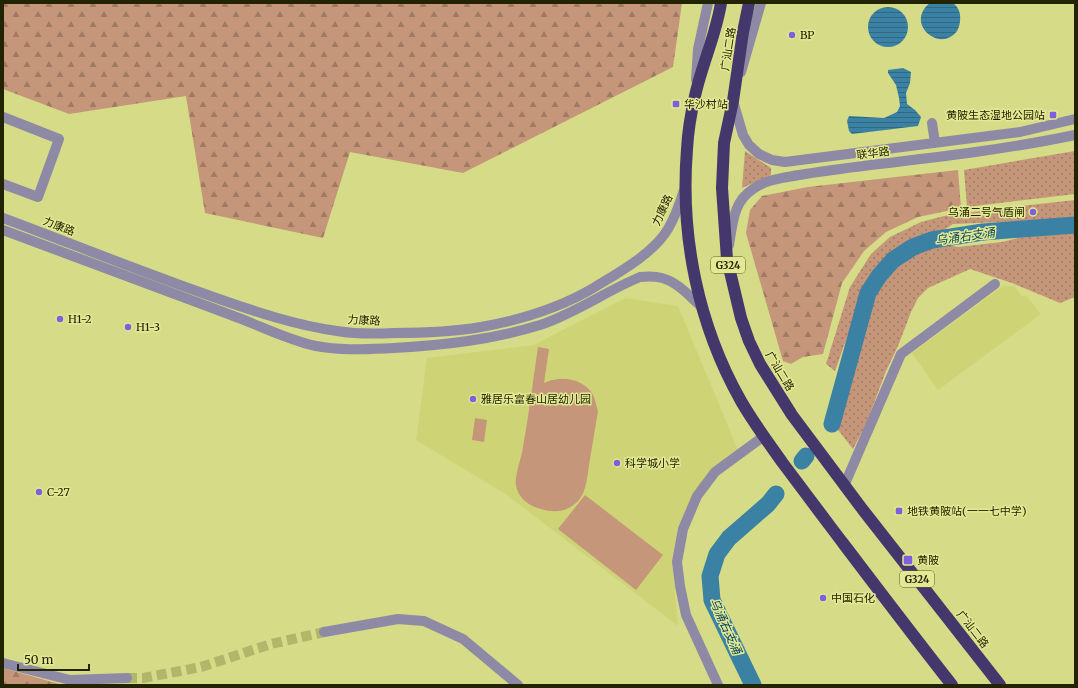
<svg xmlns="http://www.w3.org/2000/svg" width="1078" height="688" viewBox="0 0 1078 688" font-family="Merriweather,'Noto Sans SC',serif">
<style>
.built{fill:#ced476}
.grass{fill:url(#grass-dots)}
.forest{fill:url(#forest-firs)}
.pitch{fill:#c5967a}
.water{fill:url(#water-rules)}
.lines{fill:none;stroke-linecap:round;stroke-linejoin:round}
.river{stroke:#3a81a3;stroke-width:17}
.minor-tunnel{stroke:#b1b66b;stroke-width:10;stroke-dasharray:10 5;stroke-linecap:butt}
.minor{stroke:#8e8aa5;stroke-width:10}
.highway{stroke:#43376c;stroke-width:12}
.poi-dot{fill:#7f5fda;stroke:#e2e893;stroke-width:1.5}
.labels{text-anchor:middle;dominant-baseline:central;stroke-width:3;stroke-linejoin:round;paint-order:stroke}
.shield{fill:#e2e893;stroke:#5c5f2d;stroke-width:1}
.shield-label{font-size:10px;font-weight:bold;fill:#222401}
.poi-label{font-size:11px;fill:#222401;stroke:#e2e893;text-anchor:start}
.street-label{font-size:11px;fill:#222401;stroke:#e2e893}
.water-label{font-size:12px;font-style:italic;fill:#0b4760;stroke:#e2e893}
</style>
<defs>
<pattern id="grass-dots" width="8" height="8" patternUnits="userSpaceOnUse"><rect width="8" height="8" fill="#c5967a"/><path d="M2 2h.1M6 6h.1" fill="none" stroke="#a07a62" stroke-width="1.8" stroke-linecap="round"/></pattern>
<pattern id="forest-firs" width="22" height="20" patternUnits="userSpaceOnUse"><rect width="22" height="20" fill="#c5967a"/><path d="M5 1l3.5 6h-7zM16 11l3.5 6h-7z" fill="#a07a62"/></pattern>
<pattern id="water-rules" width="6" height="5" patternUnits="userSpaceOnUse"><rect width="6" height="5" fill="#3a81a3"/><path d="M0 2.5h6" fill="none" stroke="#306982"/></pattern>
</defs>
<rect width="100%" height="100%" fill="#d5db86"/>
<path class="built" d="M 1003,286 L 1015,287 L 1022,297 L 1026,295 L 1041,314 L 938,390 L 912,353 Z
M 625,298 L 678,306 L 738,450 L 707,477 L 672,562 L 678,626 L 507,495 L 416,440 L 427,358 L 534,345 Z"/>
<path class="grass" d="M 745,151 L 771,168 L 771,175 L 742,188 Z
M 1075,151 L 1075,194 L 967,207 L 964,170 Z
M 1075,200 L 1075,218 L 1022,221 L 953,224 L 941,232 L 932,234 L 907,245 L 887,258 L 870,279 L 856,312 L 835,371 L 826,364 L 850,287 L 871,254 L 890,237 L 921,222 L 948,215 L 1030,205 Z
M 1075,232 L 1075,297 L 1060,303 L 1012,283 L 970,269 L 928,288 L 918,298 L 911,312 L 898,346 L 886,371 L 866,424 L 853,449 L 835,426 L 850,370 L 875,289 L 896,263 L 917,250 L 929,246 L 944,244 L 958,247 L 1002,242 L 1018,238 Z"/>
<path class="forest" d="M 3,3 L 682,3 L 673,67 L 463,173 L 350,152 L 323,238 L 205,213 L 186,96 L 69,114 L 3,89 Z
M 958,170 L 961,208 L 918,217 L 886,232 L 864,251 L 842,283 L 823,354 L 803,357 L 791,364 L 783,361 L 746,233 L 750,210 L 762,196 L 808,187 Z
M 3,668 L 63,685 L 3,685 Z"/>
<path class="pitch" d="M 538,347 L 549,349 L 544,383 C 547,382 550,380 553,380 C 567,376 584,381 592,393 C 595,398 596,405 598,411 C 595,429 592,447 589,465 C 588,474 586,490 581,497 C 572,511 556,514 541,509 C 529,506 519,499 516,486 C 514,477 522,456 523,447 C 529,414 533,380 538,347 Z
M 475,418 L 487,420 L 484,442 L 472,440 Z
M 585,495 L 663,555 L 636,590 L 558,529 Z"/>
<path class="water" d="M 930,3 C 935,3 947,1 952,3 C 962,7 962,23 957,31 C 940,54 904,23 930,3 Z
M868 27a20 20 0 1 1 40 0a20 20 0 1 1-40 0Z
M 903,68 L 911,72 L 910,83 L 906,93 L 907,104 L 915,110 L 921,117 L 918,126 L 852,134 L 849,131 L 847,121 L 849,116 L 884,118 L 897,112 L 900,106 L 899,98 L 896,85 L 888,73 L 888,70 Z"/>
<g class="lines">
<path class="river" d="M 832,424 L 868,293 L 879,276 L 893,260 L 913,247 L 932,240 L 983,232 L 1075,225
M 802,461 L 806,456
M 753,685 L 712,600 L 710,576 L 717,554 L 729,538 L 768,504 L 776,494"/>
<path class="minor-tunnel" d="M 127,678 L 143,678 L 201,667 L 271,644 L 324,632"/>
<path class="minor" d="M 741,72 L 761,3
M 696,80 L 698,49 L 708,3
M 733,101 L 743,135 L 749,145 L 759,154 L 772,160 L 785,162 L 1020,132 L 1075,119
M 3,117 L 59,139 L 38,197 L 3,184
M 932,123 L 935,143
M 3,218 C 70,243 137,270 205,294 C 248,309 292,325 337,331 C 355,334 375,334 394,333 C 423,333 452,332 481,327 C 520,320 560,308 595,287 C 618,273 654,253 668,229 C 675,217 680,203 684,190
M 3,230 C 79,258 155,286 231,315 C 259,325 287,340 316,346 C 342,351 368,349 394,348 C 445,345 491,340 540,325 C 576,313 606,291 640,277 C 648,276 655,276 662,278 C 678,282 691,298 703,308
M 729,245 C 733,223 733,202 753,189 C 767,179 783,178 799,175 C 823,171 847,168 871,165 C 939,157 1008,149 1075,135
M 844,486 L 901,354 L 995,284
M 324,632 L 398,619 L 424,621 L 463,639 L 518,685
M 3,663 L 70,680 L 127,678
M 718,685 L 686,615 L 680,586 L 677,562 L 683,529 L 697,496 L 715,472 L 764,436"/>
<path class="highway" d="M 721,3 C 716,35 702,64 695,96 C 691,113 688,131 687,149 C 680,236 698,325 741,401 C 753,422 768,442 782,462 C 798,483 814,505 830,526 C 871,580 911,633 952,685
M 749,3 L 743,32 L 733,101 L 724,143 L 722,188 L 727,259 L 741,318 L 749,341 L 760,364 L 792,415 L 863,510 L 1000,685"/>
</g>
<g class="poi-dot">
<circle cx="792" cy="35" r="4"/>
<rect x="672" y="100" width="8" height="8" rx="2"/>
<rect x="1049" y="111" width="8" height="8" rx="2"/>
<circle cx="1033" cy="212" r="4"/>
<circle cx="60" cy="319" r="4"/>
<circle cx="128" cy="327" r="4"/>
<circle cx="473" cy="399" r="4"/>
<circle cx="617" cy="463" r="4"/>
<circle cx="39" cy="492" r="4"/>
<rect x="895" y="507" width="8" height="8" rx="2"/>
<rect x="903" y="555" width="10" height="10" rx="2"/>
<circle cx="823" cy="598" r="4"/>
</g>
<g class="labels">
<g class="shield">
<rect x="711" y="257" width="34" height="16" rx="3"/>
<rect x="900" y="571" width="34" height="16" rx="3"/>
</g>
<g class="shield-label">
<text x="728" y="265">G324</text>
<text x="917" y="579">G324</text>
</g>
<g class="poi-label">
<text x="800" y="35">BP</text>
<text x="684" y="104">华沙村站</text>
<text x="1045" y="115" text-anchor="end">黄陂生态湿地公园站</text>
<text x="1025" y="212" text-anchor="end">乌涌二号气盾闸</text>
<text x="68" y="319">H1-2</text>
<text x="136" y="327">H1-3</text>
<text x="481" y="399">雅居乐富春山居幼儿园</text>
<text x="625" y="463">科学城小学</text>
<text x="47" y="492">C-27</text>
<text x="907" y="511">地铁黄陂站(一一七中学)</text>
<text x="917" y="560">黄陂</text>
<text x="831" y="598">中国石化</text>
</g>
<g class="street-label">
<text transform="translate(728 49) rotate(-81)">广汕二路</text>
<text transform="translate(873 153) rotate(-7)">联华路</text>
<text transform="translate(662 210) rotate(-65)">力康路</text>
<text transform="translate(59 226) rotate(21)">力康路</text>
<text transform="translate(364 320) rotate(3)">力康路</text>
<text transform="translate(780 371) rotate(59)">广汕二路</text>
<text transform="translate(973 629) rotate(52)">广汕二路</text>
</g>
<g class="water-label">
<text transform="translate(965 236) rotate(-8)">乌涌右支涌</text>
<text transform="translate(726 626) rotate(66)">乌涌右支涌</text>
</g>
</g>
<rect width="1078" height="688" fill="none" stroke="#222401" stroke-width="8"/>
<path d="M18 664v6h71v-6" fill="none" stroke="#222401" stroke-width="2"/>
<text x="24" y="664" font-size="12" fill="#222401" stroke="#e2e893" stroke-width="3" paint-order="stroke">50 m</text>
</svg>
